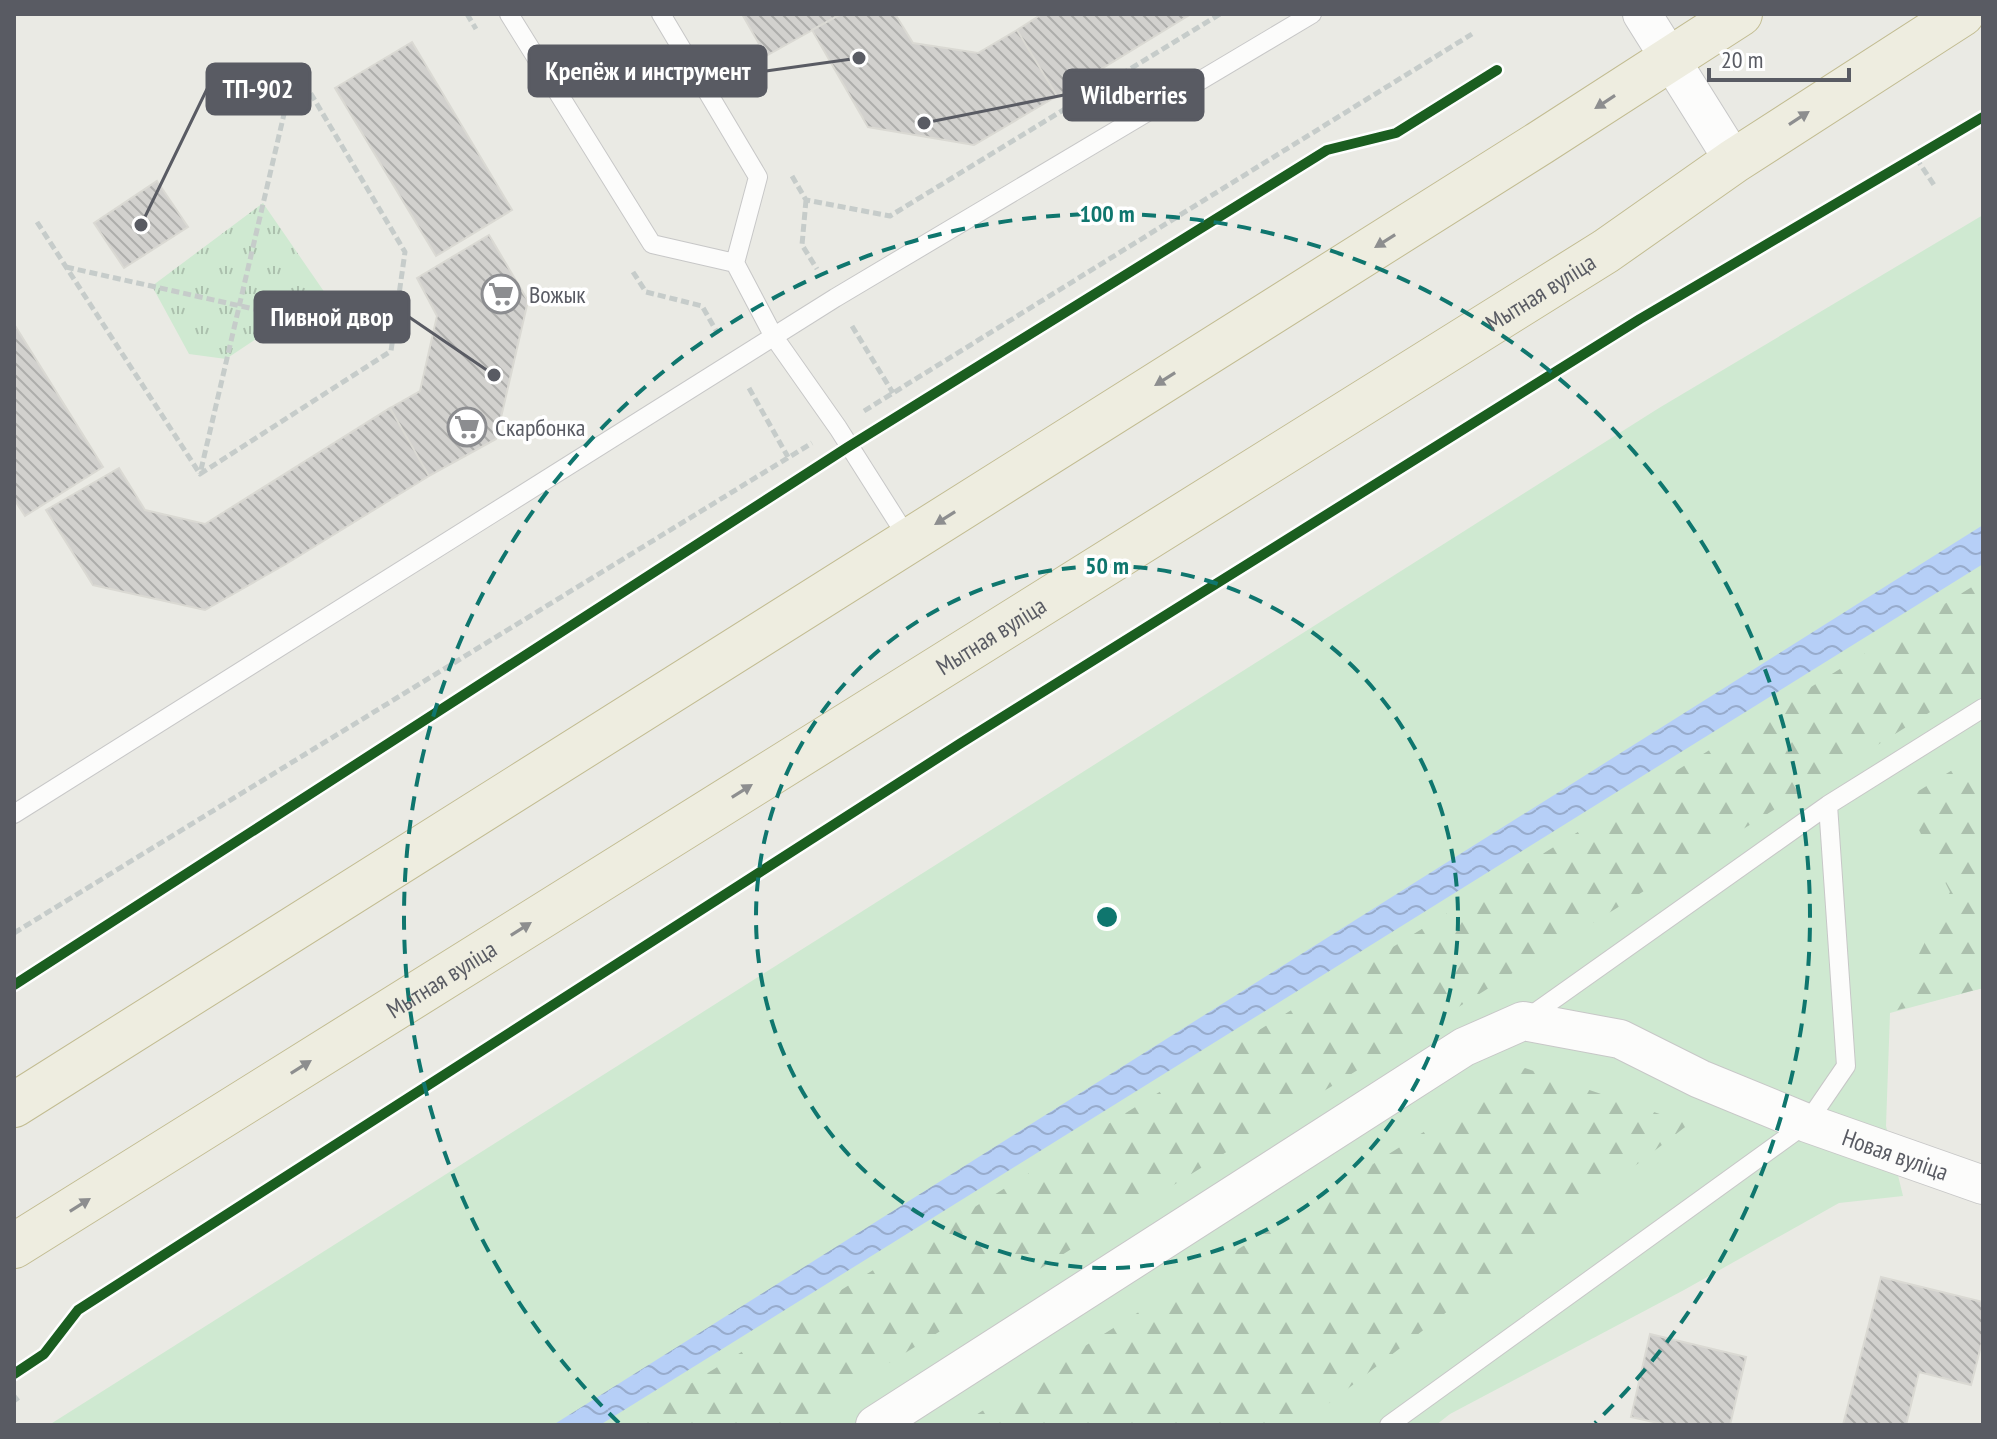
<svg xmlns="http://www.w3.org/2000/svg" width="1997" height="1439" viewBox="0 0 1997 1439" font-family="'PT Sans Narrow',sans-serif">
<style>
.grass{fill:#cfe9d1}
.forest{fill:url(#forest-firs)}
.park{fill:url(#park-tufts)}
.water{fill:url(#water-waves)}
.building{fill:url(#building-back-hatch);stroke:#dad9d3;stroke-width:2}
.lines{fill:none;stroke-linecap:round;stroke-linejoin:round}
.lane-casing{stroke:#c7c7c7;stroke-width:20}
.street-casing{stroke:#c7c7c7;stroke-width:40}
.highway-casing{stroke:#c2bc91;stroke-width:46}
.path{stroke:#c6ccca;stroke-width:5;stroke-dasharray:8 4;stroke-linecap:butt}
.lane{stroke:#fcfcfb;stroke-width:18}
.street{stroke:#fcfcfb;stroke-width:38}
.highway{stroke:#eeede0;stroke-width:44}
.cycleway-casing{stroke:#fff;stroke-width:15}
.cycleway{stroke:#1b5e20;stroke-width:10}
.oneway{fill:#8d8e8f}
.ring{fill:none;stroke:#0f766e;stroke-width:4;stroke-dasharray:14 10}
.labels{text-anchor:middle;dominant-baseline:central;stroke-width:7;stroke-linejoin:round;paint-order:stroke}
.street-label{font-size:24px;fill:#595b63;stroke:#fff}
.poi-label{font-size:24px;fill:#595b63;stroke:#fff;text-anchor:start}
.centre{fill:#0f766e;stroke:#fff;stroke-width:4}
.ring-label{font-size:24px;text-anchor:middle;font-weight:bold;fill:#0f766e;stroke:#fff;stroke-width:7;stroke-linejoin:round;paint-order:stroke}
.leader{fill:none;stroke:#595b63;stroke-width:3}
.callout-dot{fill:#595b63;stroke:#fff;stroke-width:3}
.callout{fill:#595b63;stroke:#595b63;stroke-width:3}
.callout-label{font-size:26px;text-anchor:middle;font-weight:bold;fill:#fff}
</style>
<defs>
<pattern id="forest-firs" width="22" height="20" patternUnits="userSpaceOnUse" patternTransform="scale(2)"><rect width="22" height="20" fill="#cfe9d1"/><path d="M5 1l3.5 6h-7zM16 11l3.5 6h-7z" fill="#abc0ad"/></pattern>
<pattern id="park-tufts" width="24" height="20" patternUnits="userSpaceOnUse" patternTransform="scale(2)"><rect width="24" height="20" fill="#cfe9d1"/><path d="M3 7l-1-3M5 7V3M7 7l1-3M15 17l-1-3M17 17v-4M19 17l1-3" fill="none" stroke="#abc0ad"/></pattern>
<pattern id="water-waves" width="16" height="10" patternUnits="userSpaceOnUse" patternTransform="scale(2)"><rect width="16" height="10" fill="#b6cff7"/><path d="M0 5q4-4 8 0t8 0" fill="none" stroke="#97abcc"/></pattern>
<pattern id="building-back-hatch" width="6" height="6" patternUnits="userSpaceOnUse" patternTransform="scale(2)"><rect width="6" height="6" fill="#d2d1ce"/><path d="M-1 5l2 2M0 0l6 6M5-1l2 2" fill="none" stroke="#adadab"/></pattern>
</defs>
<rect width="100%" height="100%" fill="#eaeae4"/>
<path class="grass" d="M 1983,215 L 1983,988 L 1890,1013 L 1886,1126 L 1903,1196 L 1839,1203 L 1684,1290 L 1450,1414 L 1436,1425 L 49,1425 L 1659,408 Z"/>
<path class="forest" d="M 1983,580 L 1983,679 L 790,1425 L 624,1425 Z
M 1983,751 L 1983,988 L 1890,1012 L 1950,892 L 1904,800 Z
M 1525,1068 L 1689,1124 L 1301,1425 L 960,1425 Z"/>
<path class="park" d="M 263,203 L 325,293 L 226,359 L 189,354 L 152,286 Z"/>
<path class="water" d="M 1983,525 L 1983,564 L 600,1425 L 553,1425 Z"/>
<path class="building" d="M 742,14 L 841,14 L 766,56 Z
M 841,14 L 895,14 L 913,43 L 978,53 L 1017,30 L 1057,96 L 974,145 L 868,127 L 812,30 Z
M 1042,14 L 1191,14 L 1057,96 L 1017,30 Z
M 412,42 L 512,210 L 436,256 L 335,88 Z
M 157,181 L 188,227 L 124,268 L 94,223 Z
M 489,235 L 528,301 L 496,439 L 429,476 L 390,408 L 420,391 L 437,316 L 417,278 Z
M 14,324 L 103,467 L 25,516 L 14,499 Z
M 390,408 L 429,476 L 286,564 L 205,610 L 93,585 L 46,510 L 119,468 L 145,510 L 205,524 Z
M 1881,1277 L 1983,1302 L 1983,1338 L 1971,1385 L 1919,1372 L 1906,1425 L 1843,1425 Z
M 1650,1334 L 1746,1357 L 1730,1425 L 1667,1425 L 1631,1417 Z"/>
<g class="lines">
<g class="lane-casing">
<path id="lane" d="M 509,14 L 652,244 L 735,263
M 661,14 L 758,177 L 735,263 L 774,337 L 838,428 L 909,540
M 14,814 L 835,298 L 1312,14
M 1526,1019 L 1828,805 L 1983,708
M 1389,1425 L 1807,1123 L 1846,1066 L 1828,805"/>
</g>
<g class="street-casing">
<g id="street">
<path d="M 1642,14 L 1734,161"/>
<path id="s1" d="M 875,1425 L 1464,1047 L 1523,1021 L 1620,1039 L 1700,1079 L 1807,1123 L 1983,1185"/>
</g>
</g>
<g class="highway-casing">
<g id="highway">
<path d="M 14,1105 L 1540,143 L 1740,14"/>
<path id="s2" d="M 14,1246 L 1606,251 L 1734,161 L 1962,14"/>
</g>
</g>
<path class="path" d="M 467,14 L 476,29
M 1916,158 L 1934,185
M 792,176 L 806,200 L 890,216 L 1220,14
M 806,200 L 802,245 L 817,269
M 37,222 L 200,474 L 391,351 L 405,252 L 295,67 L 200,474
M 66,267 L 393,340
M 633,272 L 646,292 L 702,306 L 718,334
M 852,326 L 893,393
M 749,388 L 788,457
M 864,411 L 1472,34
M 14,933 L 812,443
M 14,1396 L 18,1401"/>
<use href="#lane" class="lane"/>
<use href="#street" class="street"/>
<use href="#highway" class="highway"/>
<g class="cycleway-casing">
<path id="cycleway" d="M 14,985 L 848,447 L 1327,150 L 1396,133 L 1497,70
M 14,1374 L 44,1354 L 78,1310 L 961,743 L 1640,319 L 1983,117"/>
</g>
<use href="#cycleway" class="cycleway"/>
</g>
<defs><path id="oneway-solid" d="M-6-.8H1V-3.2L6.5 0L1 3.2V.8H-6Z" transform="scale(2)"/></defs>
<g class="oneway">
<use href="#oneway-solid" transform="translate(1605 102) rotate(147)"/>
<use href="#oneway-solid" transform="translate(1799 118) rotate(-33)"/>
<use href="#oneway-solid" transform="translate(1385 241) rotate(148)"/>
<use href="#oneway-solid" transform="translate(1165 379) rotate(148)"/>
<use href="#oneway-solid" transform="translate(945 518) rotate(148)"/>
<use href="#oneway-solid" transform="translate(742 791) rotate(-32)"/>
<use href="#oneway-solid" transform="translate(521 929) rotate(-32)"/>
<use href="#oneway-solid" transform="translate(301 1067) rotate(-32)"/>
<use href="#oneway-solid" transform="translate(80 1205) rotate(-32)"/>
</g>
<g class="ring">
<circle cx="1107" cy="917" r="351"/>
<path d="M619 1423A703 703 0 1 1 1595 1423"/>
</g>
<defs>
<g id="supermarket-ring" transform="scale(2)"><circle r="9.5" fill="#fff" stroke="#8c8d90" stroke-width="1.5"/><path d="M-6-5.5h2.5l.6 2H6L4.5 2H-2.5L-4.4-4H-6ZM-1.5 3.2a1.3 1.3 0 1 0 .1 0ZM3 3.2a1.3 1.3 0 1 0 .1 0Z" fill="#8c8d90"/></g>
</defs>
<g fill-rule="evenodd">
<use href="#supermarket-ring" x="501" y="294"/>
<use href="#supermarket-ring" x="467" y="427"/>
</g>
<g class="labels">
<g class="street-label">
<text stroke="none"><textPath href="#s2" startOffset="1800">Мытная вуліца</textPath></text>
<text stroke="none"><textPath href="#s2" startOffset="1152">Мытная вуліца</textPath></text>
<text stroke="none"><textPath href="#s2" startOffset="504">Мытная вуліца</textPath></text>
<text stroke="none"><textPath href="#s1" startOffset="1162">Новая вуліца</textPath></text>
</g>
<g class="poi-label">
<text x="529" y="294">Вожык</text>
<text x="495" y="427">Скарбонка</text>
</g>
</g>
<circle cx="1107" cy="917" r="12" class="centre"/>
<g class="ring-label">
<text x="1107" y="222">100 m</text>
<text x="1107" y="574">50 m</text>
</g>
<path class="leader" d="M859 58L766 71M141 225L207 89M924 123L1064 95M494 375L409 317"/>
<g class="callout-dot">
<circle cx="859" cy="58" r="8"/>
<circle cx="141" cy="225" r="8"/>
<circle cx="924" cy="123" r="8"/>
<circle cx="494" cy="375" r="8"/>
</g>
<g class="callout">
<rect x="529" y="46" width="237" height="50" rx="8"/>
<rect x="207" y="64" width="103" height="50" rx="8"/>
<rect x="1064" y="70" width="139" height="50" rx="8"/>
<rect x="255" y="292" width="154" height="50" rx="8"/>
</g>
<g class="callout-label">
<text x="648" y="80">Крепёж и инструмент</text>
<text x="258" y="98">ТП-902</text>
<text x="1134" y="104">Wildberries</text>
<text x="332" y="326">Пивной двор</text>
</g>
<rect width="1997" height="1439" fill="none" stroke="#595b63" stroke-width="32"/>
<path d="M1709 68v12h140v-12" fill="none" stroke="#595b63" stroke-width="4"/>
<text x="1721" y="68" font-size="24" fill="#595b63" stroke="#ffffff" stroke-width="6" paint-order="stroke">20 m</text>
</svg>
